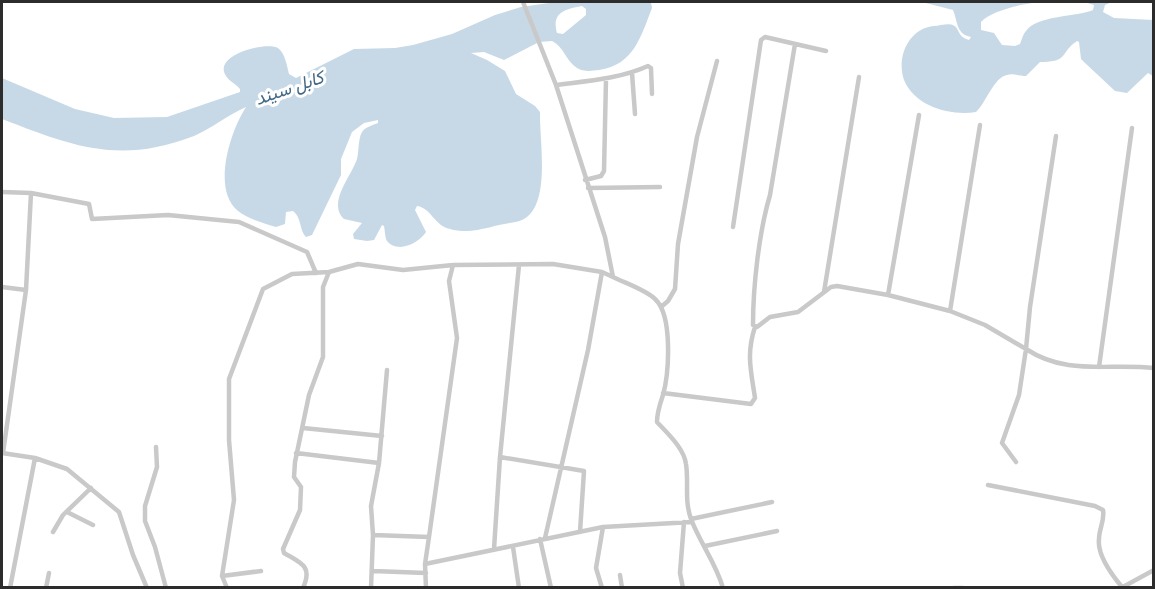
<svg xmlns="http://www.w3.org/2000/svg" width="1155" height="589" viewBox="0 0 1155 589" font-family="'Golos Text',Vazirmatn,sans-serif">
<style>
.water{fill:#c7d9e7;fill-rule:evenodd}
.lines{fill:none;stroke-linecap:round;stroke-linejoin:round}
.street{stroke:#c9c9c9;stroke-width:4.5}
.labels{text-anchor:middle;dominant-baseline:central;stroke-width:6;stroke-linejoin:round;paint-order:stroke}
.water-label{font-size:18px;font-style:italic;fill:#426986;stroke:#fff}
</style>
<rect width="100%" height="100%" fill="#fff"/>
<path class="water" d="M 556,2 L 651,2 L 652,8 C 641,36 634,65 599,70 C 591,71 584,72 577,68 C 566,61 564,47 552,41 L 539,42 L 504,60 L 484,52 L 471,53 L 487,60 L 505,71 L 516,94 L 535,106 L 540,112 C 539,138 552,207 522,220 C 515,223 506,223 499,225 C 482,229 467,234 450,229 C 435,226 431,208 417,206 L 415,210 L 426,232 C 419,243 398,254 387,241 C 385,238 385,231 384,226 L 382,225 L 374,240 L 367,241 L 354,239 L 353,234 L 362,223 L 344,219 C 327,203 351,177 357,159 C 359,151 358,139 362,132 C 365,127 373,125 378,123 L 378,120 L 364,123 L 352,132 L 341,159 L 341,175 L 312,235 L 306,237 C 299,230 302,218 293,211 L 286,212 L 285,224 L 276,227 C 264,223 248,219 238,211 C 211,189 231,130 246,107 C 228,115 212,128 194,136 C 119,165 72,146 2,119 L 2,78 L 75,109 L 114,118 L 167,117 L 240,92 L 240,89 C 236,84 229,81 226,76 C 212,55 267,41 278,48 C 285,53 287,66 289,74 L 296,78 L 354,49 L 395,48 L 413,45 L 452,34 L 495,15 L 521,7 ZM 582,6 L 586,9 L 586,15 L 563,34 L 557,33 C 551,12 566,9 582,6 Z
M 922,2 L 953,2 L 957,3 L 963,2 L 1042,2 C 1026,3 992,10 981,22 L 981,30 L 994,33 L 1002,45 L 1015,46 L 1020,44 C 1022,39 1023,34 1026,31 C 1037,15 1077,17 1093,10 L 1094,5 L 1084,2 L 1153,2 L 1112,2 L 1105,5 L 1103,12 L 1114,18 L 1153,20 L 1153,76 L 1148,73 L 1127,93 L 1115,91 L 1084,62 L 1081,59 L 1079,42 L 1077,41 C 1059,53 1070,62 1040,62 L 1026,76 C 1020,76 1013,73 1007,75 C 994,77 986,103 976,112 C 951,116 915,107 904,80 C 896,57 909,28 934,26 C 939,26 948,23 953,25 C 960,28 957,37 969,40 L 971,37 C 956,34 958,22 953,10 Z"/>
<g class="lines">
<path class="street" d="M 523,2 L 556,85 L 605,237 L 613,277 C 625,283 646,290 655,299 C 673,315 669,373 663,395 C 660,404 657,412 657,422 C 667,433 684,448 686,464 C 689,484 684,499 691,519 C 700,543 716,563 723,588
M 795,44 L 770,195 C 759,232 753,286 753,325 L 757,327 L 770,317 L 798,312 L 831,287 L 837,286 L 888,295 L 950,311 L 985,325 L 1026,349 L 1019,395 L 1002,443 L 1016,462
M 632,73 L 635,114
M 556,85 C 587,81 619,79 648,66 L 651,68 L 652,94
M 1056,136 L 1030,307 L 1026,349 C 1067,376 1108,363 1154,368
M 585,180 L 601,176 L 604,171 L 606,79
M 588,188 L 660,187
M 2,192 L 31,193 L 89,204 L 92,219 L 168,215 L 239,222 L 307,252 L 316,273
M 733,227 L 761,40 L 765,37 L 826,51
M 2,287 L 26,290
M 824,292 L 859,77
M 888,295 L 919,115
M 661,307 L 668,301 L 675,289 L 678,244 L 697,137 L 717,61
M 950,311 L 980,125
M 1099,367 L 1132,128
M 663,393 L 751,404 L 755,398 C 751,371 746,354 755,327
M 303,428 L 382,436
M 156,447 L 157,467 L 145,506 L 145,521 L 155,547 L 166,588
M 2,453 L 35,458 L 67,469 L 119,512 L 133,555 L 147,588
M 3,453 L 26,290 L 31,193
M 296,453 L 379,463
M 500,457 L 584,471 L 580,532
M 988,485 L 1095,506 L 1103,510 C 1105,520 1099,529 1099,539 C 1097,555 1112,575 1122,587
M 67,512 L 93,525
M 691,519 L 772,502
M 53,532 L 63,515 L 91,488
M 373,535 L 429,537
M 545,538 L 588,350 L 602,272
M 540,539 L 551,588
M 705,546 L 777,531
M 513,547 L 519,588
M 494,549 L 500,457 L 519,265
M 425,564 L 603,527 L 692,522
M 373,571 L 426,573
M 620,575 L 622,588
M 222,576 L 261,571
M 10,588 L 35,458
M 46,588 L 49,573
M 227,588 L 222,576 L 234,500 L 229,440 L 229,379 L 263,289 L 292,274 L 329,272 L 358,264 L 403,270 L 453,265 L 553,264 L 602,272 L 613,277
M 303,588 C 313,566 301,563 284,553 L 283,549 L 300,510 L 301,487 L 294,477 L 295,462 L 309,395 L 323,357 L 323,287 L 329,272
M 371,588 L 373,535 L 371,506 L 379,463 L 387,370
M 426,588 L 425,564 L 429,537 L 457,338 L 449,281 L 453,265
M 602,588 L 596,568 L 603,527
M 683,588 L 680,573 L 684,522
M 954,588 L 963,588
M 1121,588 L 1154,570"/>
</g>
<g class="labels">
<g class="water-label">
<text transform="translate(289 87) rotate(-19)">کابل سيند</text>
</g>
</g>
<rect width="1155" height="589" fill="none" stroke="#2c2c2c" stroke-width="6"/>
</svg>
